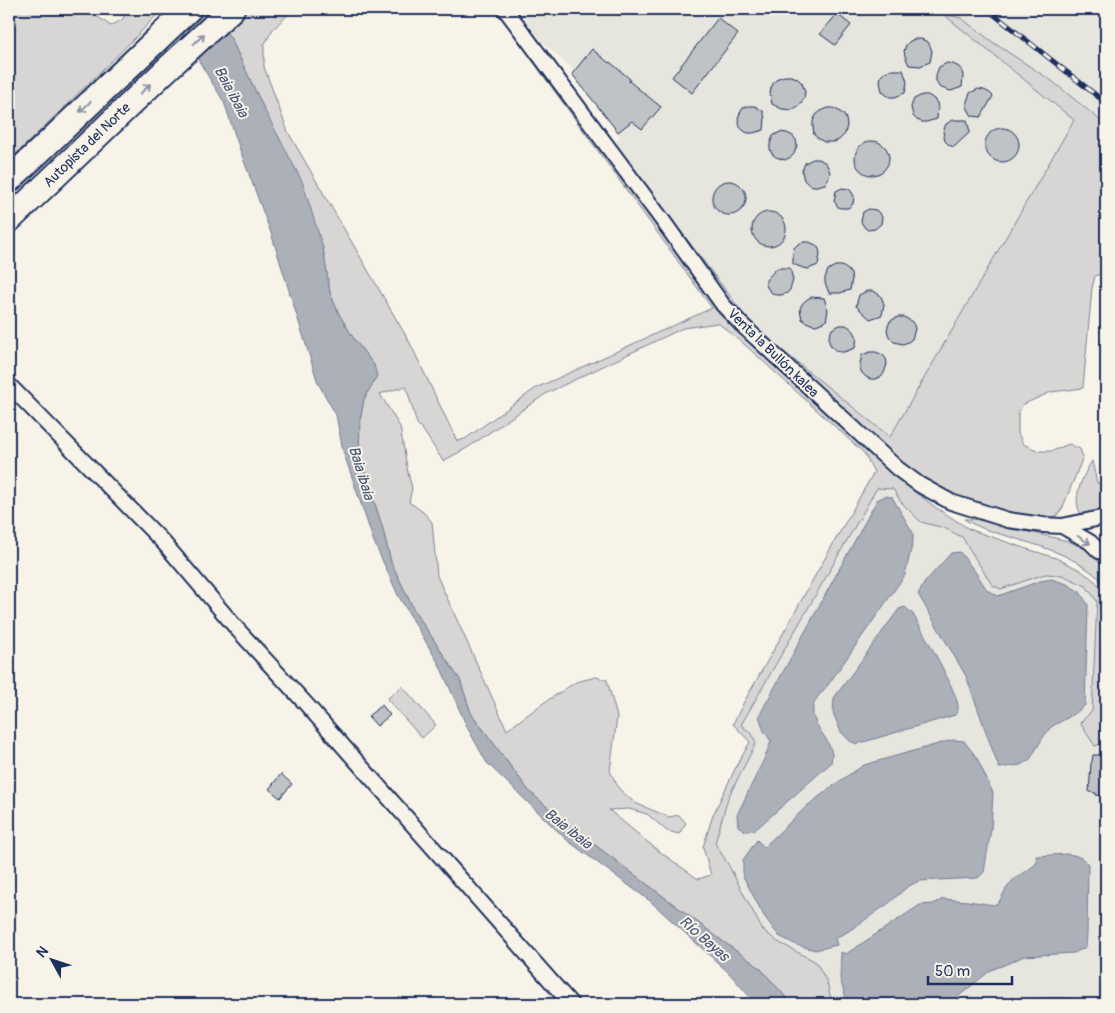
<svg xmlns="http://www.w3.org/2000/svg" width="1115" height="1013" viewBox="0 0 1115 1013" font-family="Pangolin,sans-serif">
<style>
.built{fill:#e6e5de}
.green{fill:#d7d6d4;stroke:#798299;fill-rule:evenodd}
.water{fill:#acb0b9;stroke:#727c95}
.building{fill:#c0c3c5;stroke:#1b2f5e}
.lines{fill:none;stroke-linecap:round;stroke-linejoin:round}
.street-casing{stroke:#1b2f5e;stroke-width:18}
.highway-casing{stroke:#1b2f5e;stroke-width:28}
.street{stroke:#f7f3e8;stroke-width:14}
.highway{stroke:#f7f3e8;stroke-width:24}
.rail-casing{stroke:#1b2f5e;stroke-width:5}
.rail{stroke:#f7f3e8;stroke-width:3;stroke-dasharray:9;stroke-linecap:butt}
.oneway{stroke:#8991a3}
.labels{text-anchor:middle;dominant-baseline:central;stroke-width:4;stroke-linejoin:round;paint-order:stroke}
.street-label{font-size:14px;fill:#1b2f5e;stroke:#f7f3e8}
.water-label{font-size:15px;font-style:italic;fill:#465679;stroke:#f7f3e8}
</style>
<rect width="100%" height="100%" fill="#f7f3e8"/>
<filter id="ink" filterUnits="userSpaceOnUse"><feTurbulence type="fractalNoise" baseFrequency=".02" numOctaves="2"/><feDisplacementMap in="SourceGraphic" scale="10" xChannelSelector="R" yChannelSelector="G"/><feConvolveMatrix kernelMatrix="1 2 1 2 8 2 1 2 1" color-interpolation-filters="sRGB"/></filter>
<g filter="url(#ink)">
<path class="built" d="M 517,9 L 1106,9 L 1106,125 L 1052,81 L 994,43 L 961,18 L 944,14 L 1075,120 L 890,437 L 767,338 L 743,313 L 615,143 L 620,136 L 571,73 L 574,70 L 541,41 Z
M 877,488 L 893,489 L 901,502 L 921,522 L 944,528 L 962,537 L 992,585 L 1001,589 L 1045,574 L 1062,575 L 1086,586 L 1097,601 L 1092,711 L 1095,746 L 1106,742 L 1106,1004 L 832,1004 L 827,982 L 816,962 L 778,942 L 762,929 L 729,866 L 715,843 L 728,798 L 756,743 L 752,734 L 741,726 Z"/>
<path class="green" d="M 9,9 L 86,9 L 111,26 L 123,19 L 127,9 L 162,9 L 139,34 L 9,161 Z
M 210,9 L 247,9 L 250,12 L 254,9 L 294,9 L 273,29 L 264,45 L 264,67 L 288,132 L 410,343 L 457,441 L 465,439 L 536,388 L 712,308 L 495,9 L 500,9 L 706,290 L 724,317 L 749,343 L 891,474 L 935,507 L 969,529 L 1024,548 L 1056,558 L 1080,570 L 1095,581 L 1106,596 L 1106,742 L 1095,746 L 1080,723 L 1092,711 L 1097,601 L 1086,586 L 1062,575 L 1045,574 L 1001,589 L 992,585 L 962,537 L 944,528 L 921,522 L 901,502 L 893,489 L 877,488 L 741,725 L 752,734 L 756,743 L 728,798 L 715,843 L 729,866 L 762,929 L 778,942 L 816,962 L 827,982 L 832,1004 L 791,1004 L 784,995 L 760,968 L 721,940 L 562,820 L 529,791 L 471,713 L 460,680 L 414,610 L 391,562 L 382,526 L 359,454 L 360,421 L 364,399 L 376,376 L 374,365 L 354,339 L 339,314 L 330,293 L 323,248 L 264,109 L 231,39 ZM 718,323 L 744,344 L 864,453 L 874,472 L 811,583 L 789,623 L 744,702 L 733,724 L 750,742 L 735,769 L 713,815 L 703,847 L 711,875 L 698,879 L 656,849 L 609,810 L 629,809 L 647,814 L 667,831 L 679,834 L 686,823 L 679,815 L 669,817 L 635,803 L 619,789 L 610,771 L 617,717 L 607,680 L 596,677 L 576,682 L 542,704 L 507,730 L 437,576 L 432,522 L 423,512 L 409,502 L 412,488 L 408,473 L 400,427 L 380,394 L 406,386 L 417,424 L 423,430 L 443,461 L 467,448 L 547,393 L 683,328 Z
M 943,14 L 961,18 L 994,43 L 1052,81 L 1106,125 L 1106,272 L 1095,276 L 1092,288 L 1083,388 L 1051,392 L 1022,405 L 1018,414 L 1018,433 L 1023,444 L 1039,451 L 1052,451 L 1069,444 L 1080,449 L 1083,457 L 1062,509 L 1056,516 L 1038,518 L 996,511 L 959,498 L 923,480 L 893,458 L 747,322 C 718,290 694,253 670,217 L 743,313 L 767,338 L 890,437 L 1074,120 Z
M 1092,461 L 1097,483 L 1106,482 L 1106,507 L 1096,511 L 1081,514 C 1080,512 1078,509 1078,507 C 1074,493 1085,472 1092,461 Z
M 964,519 L 974,519 L 1068,541 L 1088,550 L 1106,570 L 1106,585 C 1076,555 1046,548 1007,536 C 992,532 977,527 964,519 Z
M 402,686 L 436,725 L 422,738 L 387,699 Z"/>
<path class="water" d="M 167,9 L 210,9 L 231,39 L 264,109 L 302,181 L 323,248 L 330,293 L 339,314 L 354,339 L 374,365 L 377,376 L 364,399 L 360,421 L 359,454 L 382,526 L 391,562 L 414,610 L 460,680 L 471,713 L 529,791 L 562,820 L 721,940 L 760,968 L 784,995 L 791,1004 L 756,1004 L 729,973 L 650,901 L 568,841 L 487,763 L 468,729 L 439,664 L 398,595 L 374,542 L 343,451 L 336,415 L 318,383 L 271,233 L 241,153 L 224,102 Z
M 885,496 L 892,497 L 913,533 L 913,541 L 905,575 L 828,685 C 823,691 814,699 813,708 C 811,725 830,738 832,755 C 832,758 831,760 831,763 L 755,830 L 746,831 L 738,826 L 737,815 L 765,757 L 771,741 L 764,731 L 759,716 L 877,500 Z
M 960,552 L 976,573 L 987,590 L 998,596 L 1040,581 L 1052,579 L 1067,584 L 1080,592 L 1088,605 L 1085,705 L 1076,713 L 1051,727 L 1044,736 L 1029,761 L 1020,765 L 999,768 L 966,676 L 918,594 L 925,582 L 951,553 Z
M 905,607 L 913,614 C 921,629 960,695 958,708 C 958,711 956,713 955,715 L 857,744 L 850,741 L 841,732 L 833,713 L 834,698 L 899,609 Z
M 952,740 L 964,741 L 977,758 L 993,793 L 991,829 L 984,872 L 978,878 L 919,881 L 907,887 L 889,903 L 849,931 L 835,938 L 837,945 L 815,950 L 797,945 L 779,936 L 764,916 L 743,876 L 743,860 L 757,840 L 764,847 L 808,805 L 841,780 L 864,765 Z
M 1067,854 C 1076,855 1082,857 1088,864 L 1087,934 L 1086,947 L 1074,953 L 1024,956 L 1009,963 L 991,970 L 949,1004 L 848,1004 L 840,979 L 841,952 L 846,954 L 920,905 L 933,904 L 943,899 L 968,901 L 994,905 L 999,902 L 1006,889 L 1014,879 L 1027,871 L 1037,863 L 1036,856 Z
M 1043,998 L 1065,998 L 1079,1001 L 1081,1004 L 1033,1004 L 1034,1000 Z"/>
<path class="building" d="M 837,14 L 851,25 L 835,45 L 820,34 Z
M 718,18 L 738,34 L 692,93 L 672,77 Z
M 915,39 L 921,39 L 928,42 L 930,46 L 932,51 L 930,62 L 920,66 L 909,65 L 905,56 L 904,51 L 906,45 L 910,41 Z
M 592,49 L 609,63 L 610,62 L 630,79 L 629,81 L 661,107 L 642,129 L 632,121 L 618,132 L 572,74 Z
M 947,63 L 953,64 L 959,67 L 962,71 L 963,76 L 962,87 L 951,91 L 947,90 L 939,87 L 936,81 L 936,75 L 939,67 Z
M 890,70 L 903,70 L 907,82 L 905,93 L 895,97 L 890,97 L 886,95 L 882,91 L 880,82 L 881,76 L 885,72 Z
M 785,76 L 791,76 L 797,78 L 802,83 L 805,92 L 804,98 L 800,105 L 792,110 L 782,109 L 772,104 L 770,94 L 771,88 L 774,82 L 778,78 Z
M 978,89 L 984,90 L 990,93 L 993,96 L 981,117 L 972,116 L 967,107 L 967,101 L 970,93 Z
M 922,95 L 928,95 L 934,99 L 937,103 L 938,107 L 937,119 L 926,122 L 922,122 L 917,120 L 913,116 L 911,107 L 914,99 Z
M 748,106 L 755,106 L 763,111 L 765,118 L 764,130 L 753,133 L 748,133 L 744,131 L 740,127 L 738,118 L 740,113 L 743,108 Z
M 828,108 L 833,108 L 839,111 L 844,115 L 846,119 L 847,125 L 845,134 L 839,140 L 834,142 L 824,142 L 819,139 L 814,135 L 813,127 L 813,121 L 816,115 L 821,111 Z
M 953,120 L 967,120 L 970,132 L 954,147 L 949,145 L 945,141 L 943,132 L 946,124 Z
M985 145a17 17 0 1 1 34 0a17 17 0 1 1-34 0Z
M 780,132 L 787,133 L 793,136 L 796,140 L 797,145 L 794,154 L 791,157 L 785,160 L 776,157 L 772,154 L 770,149 L 770,144 L 773,136 Z
M855 158a17 17 0 1 1 34 0a17 17 0 1 1-34 0Z
M 813,159 L 819,159 L 826,163 L 830,172 L 829,177 L 825,184 L 817,186 L 813,186 L 808,184 L 804,180 L 803,176 L 802,171 L 805,163 Z
M712 198a17 17 0 1 1 34 0a17 17 0 1 1-34 0Z
M 842,188 L 849,189 L 851,191 L 854,196 L 853,204 L 848,208 L 841,208 L 838,207 L 834,201 L 836,191 Z
M 869,209 L 876,210 L 880,214 L 882,217 L 881,224 L 875,229 L 868,230 L 865,228 L 861,222 L 863,212 Z
M752 229a17 17 0 1 1 34 0a17 17 0 1 1-34 0Z
M 803,242 L 809,242 L 816,245 L 819,249 L 820,254 L 818,265 L 808,269 L 803,268 L 793,264 L 793,253 L 794,248 L 798,244 Z
M 835,266 L 842,266 L 848,270 L 851,274 L 852,279 L 850,290 L 840,293 L 829,293 L 825,283 L 825,278 L 828,270 Z
M 777,268 L 790,268 L 793,280 L 790,290 L 787,293 L 781,295 L 776,295 L 772,293 L 768,289 L 766,285 L 766,280 Z
M 867,291 L 873,291 L 880,295 L 882,299 L 884,304 L 882,315 L 870,319 L 856,306 L 859,295 Z
M 811,297 L 824,298 L 828,310 L 826,321 L 816,325 L 811,324 L 806,322 L 802,319 L 800,309 L 802,304 L 806,300 Z
M 898,317 L 904,317 L 911,321 L 914,325 L 915,329 L 912,339 L 908,342 L 903,344 L 894,342 L 890,338 L 888,334 L 887,329 L 890,321 Z
M 840,325 L 846,325 L 852,329 L 855,333 L 857,338 L 855,348 L 844,352 L 840,352 L 835,350 L 831,346 L 829,342 L 829,337 L 832,329 Z
M 870,352 L 876,352 L 883,355 L 886,359 L 887,364 L 884,373 L 881,377 L 875,379 L 870,379 L 866,377 L 862,373 L 860,369 L 860,364 L 862,355 Z
M 382,705 L 390,715 L 377,726 L 368,716 Z
M 1093,755 L 1106,755 L 1104,796 L 1096,795 L 1096,793 L 1089,792 L 1091,763 L 1092,762 Z
M 281,774 L 292,784 L 280,798 L 269,789 Z"/>
<g class="lines">
<g class="street-casing">
<path id="street" d="M 505,9 L 663,221 L 723,305 L 742,325 L 898,469 L 920,485 L 951,502 L 1008,520 L 1043,525 L 1062,526 L 1106,517
M 9,385 L 163,542 L 238,630 L 306,704 L 571,1004
M 1062,526 L 1090,542 L 1099,551 L 1106,553"/>
</g>
<g class="highway-casing">
<path id="highway" d="M 9,180 L 189,9
M 9,220 L 166,70 L 232,9"/>
</g>
<use href="#street" class="street"/>
<use href="#highway" class="highway"/>
<g class="rail-casing">
<path id="rail" d="M 987,9 L 1106,103"/>
</g>
<use href="#rail" class="rail"/>
</g>
<defs><path id="oneway-shaft" d="M-6 0H5M1.5-3L5.5 0L1.5 3" fill="none" stroke-width="1.6" stroke-linecap="round" stroke-linejoin="round" transform="scale(1.25)"/></defs>
<g class="oneway">
<use href="#oneway-shaft" transform="translate(199 39) rotate(-43)"/>
<use href="#oneway-shaft" transform="translate(145 89) rotate(-44)"/>
<use href="#oneway-shaft" transform="translate(85 107) rotate(136)"/>
<use href="#oneway-shaft" transform="translate(1084 540) rotate(32)"/>
</g>
</g>
<g class="labels">
<g class="street-label">
<text transform="translate(87 145) rotate(-44)">Autopista del Norte</text>
<text transform="translate(773 353) rotate(44)">Venta la Bullón kalea</text>
</g>
<g class="water-label">
<text transform="translate(231 92) rotate(62)">Baia ibaia</text>
<text transform="translate(361 473) rotate(73)">Baia ibaia</text>
<text transform="translate(568 829) rotate(38)">Baia ibaia</text>
<text transform="translate(704 939) rotate(41)">Río Bayas</text>
</g>
</g>
<rect width="1115" height="1013" fill="none" stroke="#f7f3e8" stroke-width="30"/>
<rect x="15" y="15" width="1085" height="983" fill="none" stroke="#1b2f5e" stroke-width="2" filter="url(#ink)"/>
<g transform="translate(52 960) rotate(310)" stroke="#f7f3e8" stroke-width="4" paint-order="stroke">
<path d="M0-4L9 19L0 12L-9 19Z" fill="#1b2f5e"/>
<text y="-8" font-size="14" font-weight="bold" text-anchor="middle" fill="#1b2f5e">N</text>
</g>
<path d="M928 976v8h84v-8" fill="none" stroke="#1b2f5e" stroke-width="2.5"/>
<text x="935" y="976" font-size="15" fill="#1b2f5e" stroke="#f7f3e8" stroke-width="4" paint-order="stroke">50 m</text>
</svg>
